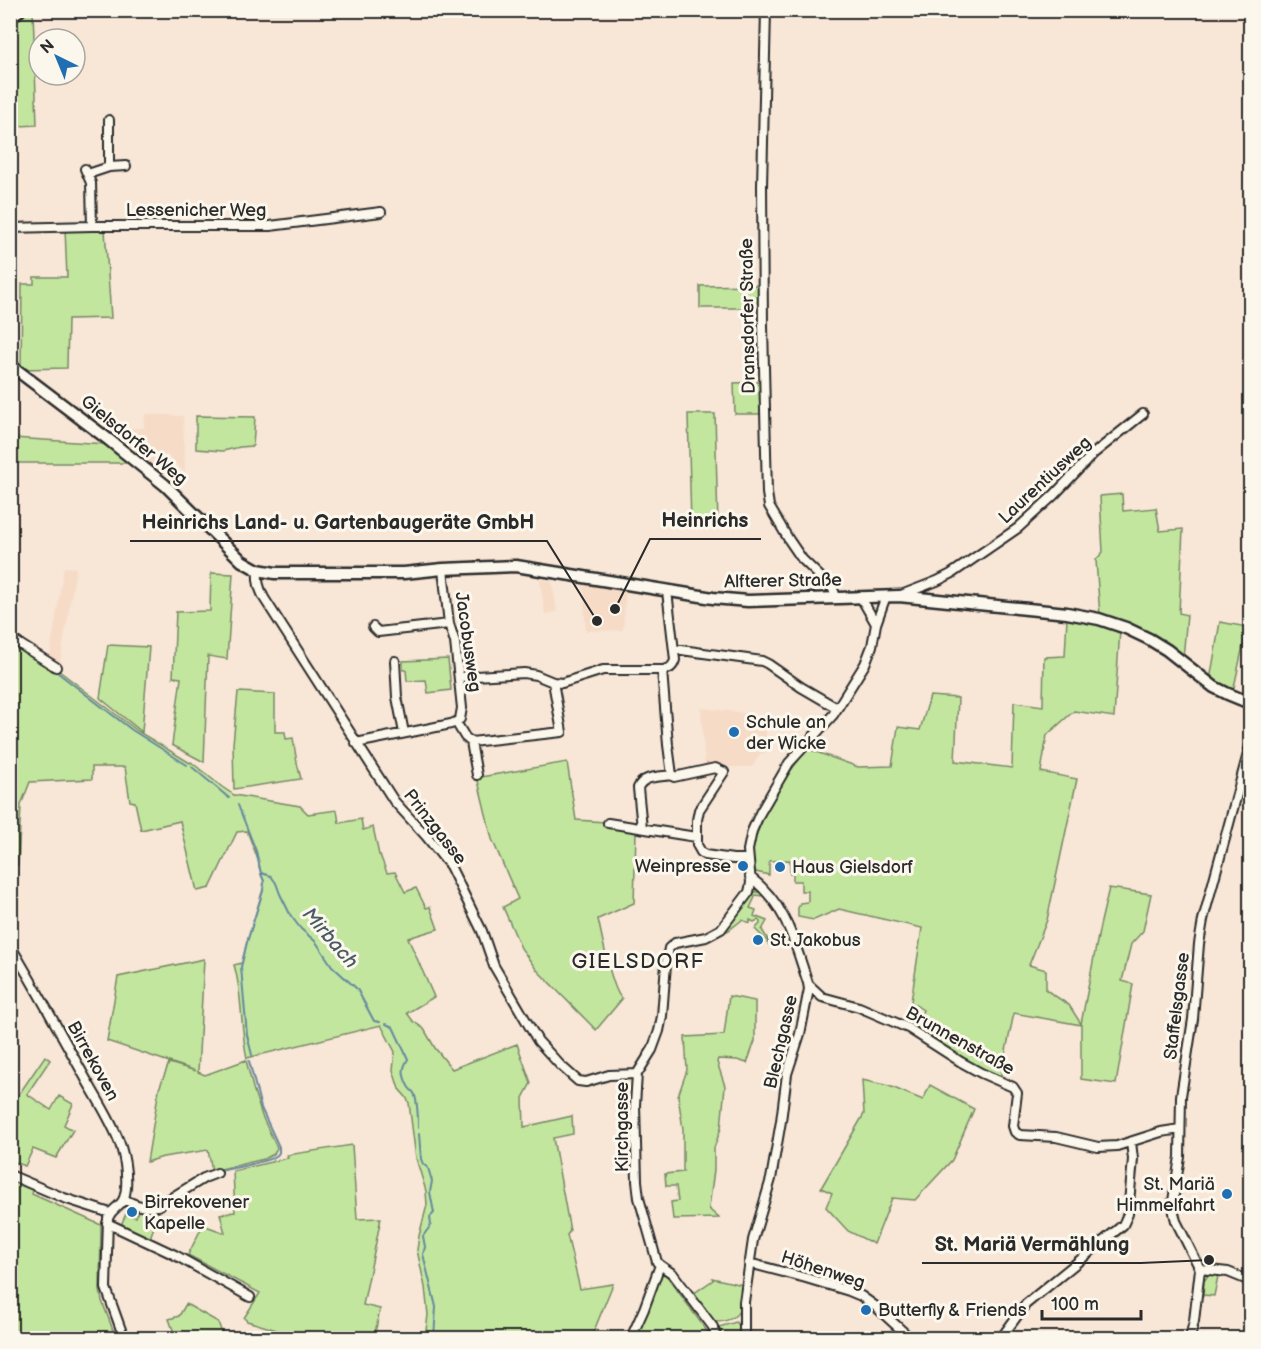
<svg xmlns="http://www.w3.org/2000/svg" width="1261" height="1349" viewBox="0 0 1261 1349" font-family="'Balsamiq Sans',sans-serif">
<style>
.built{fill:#f6dbc7}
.green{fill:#c3e69f;stroke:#778865;stroke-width:1.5}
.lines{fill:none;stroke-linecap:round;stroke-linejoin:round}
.stream{stroke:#65899e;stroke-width:2}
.street-casing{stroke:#2b2b2b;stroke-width:12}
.secondary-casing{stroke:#2b2b2b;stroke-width:15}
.street{stroke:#fbf7ec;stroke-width:8}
.secondary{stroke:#fbf7ec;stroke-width:10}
.poi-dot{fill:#1f6fb2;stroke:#fbf7ec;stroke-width:2}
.labels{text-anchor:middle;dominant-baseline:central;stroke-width:6;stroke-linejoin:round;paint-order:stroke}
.street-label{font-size:18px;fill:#2b2b2b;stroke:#fbf7ec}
.poi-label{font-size:18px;fill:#2b2b2b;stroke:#fbf7ec;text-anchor:start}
.water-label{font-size:20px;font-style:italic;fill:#485a65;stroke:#fbf7ec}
.quarter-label{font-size:21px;letter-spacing:1.5px;fill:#2b2b2b;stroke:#fbf7ec}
.leader{fill:none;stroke:#2b2b2b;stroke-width:2}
.callout-dot{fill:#2b2b2b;stroke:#fbf7ec;stroke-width:2}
.callout-label{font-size:20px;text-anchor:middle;font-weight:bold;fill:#2b2b2b;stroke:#fbf7ec;stroke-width:6;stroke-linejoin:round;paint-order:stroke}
</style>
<rect width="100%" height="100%" fill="#f8e6d6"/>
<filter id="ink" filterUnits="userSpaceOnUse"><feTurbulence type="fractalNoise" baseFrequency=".0167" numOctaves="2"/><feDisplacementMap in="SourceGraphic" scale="12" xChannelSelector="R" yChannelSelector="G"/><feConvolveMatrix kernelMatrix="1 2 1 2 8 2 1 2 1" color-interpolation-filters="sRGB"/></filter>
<g filter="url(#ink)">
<path class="built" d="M 145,414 L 183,416 L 185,472 L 166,454 L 151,469 L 102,430 L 144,428 Z
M 64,567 L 76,568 L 59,668 L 49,661 Z
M 540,580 L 552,581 L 557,612 L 545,614 Z
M 583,582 L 626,587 L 623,630 L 586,631 Z
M 701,708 L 752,714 L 766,719 L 766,752 L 760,754 L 752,767 L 705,767 Z"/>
<path class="green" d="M 28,11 L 33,11 L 37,125 L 19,126 L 19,122 L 11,122 L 10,23 Z
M 65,229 L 105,230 L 111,318 L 68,319 L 67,368 L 21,369 L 22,284 L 34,284 L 34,277 L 67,277 Z
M 759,285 L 759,308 L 700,308 L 700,286 Z
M 761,382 L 762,414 L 735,414 L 734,383 Z
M 688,414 L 715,414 L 718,524 L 691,523 Z
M 196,416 L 255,417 L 253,446 L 240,447 L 223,451 L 196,449 Z
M 13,438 L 106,444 L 131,463 L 14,463 Z
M 1122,494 L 1123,511 L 1156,508 L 1160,531 L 1183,529 L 1179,613 L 1187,615 L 1183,658 L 1100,616 L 1096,560 L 1103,552 L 1100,496 Z
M 211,573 L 233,574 L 227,659 L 208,656 L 204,762 L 172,745 L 181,678 L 173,677 L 176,612 L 210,611 Z
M 1067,617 L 1086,620 L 1120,630 L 1114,717 L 1074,711 L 1047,735 L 1041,772 L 1077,779 L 1047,920 L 1029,965 L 1046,970 L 1046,990 L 1069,1005 L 1081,1024 L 1100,926 L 1109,888 L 1151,894 L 1143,931 L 1131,944 L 1122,981 L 1133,984 L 1116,1084 L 1081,1079 L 1081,1025 L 1014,1013 L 1000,1079 L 978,1069 L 915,1029 L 923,1010 L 911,1002 L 922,928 L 839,909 L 814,920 L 798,917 L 798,906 L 800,906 L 800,903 L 808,902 L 808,891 L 801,891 L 801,881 L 793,881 L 793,874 L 790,874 L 790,860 L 769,861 L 769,875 L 756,872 C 740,840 787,772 808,749 L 858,767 L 892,766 L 898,727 L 920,730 L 930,696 L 958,698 L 955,761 L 1012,768 L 1014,702 L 1043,706 L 1044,657 L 1065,656 Z
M 1220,622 L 1247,627 L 1233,692 L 1210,680 Z
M 10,639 L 54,667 L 139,732 L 190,763 L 191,762 L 222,787 L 234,795 L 300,806 L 308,814 L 337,810 L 339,823 L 361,819 L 363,830 L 373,827 L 379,855 L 380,855 L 387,873 L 395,872 L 405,892 L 416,888 L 426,908 L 430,907 L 438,929 L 408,938 L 434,997 L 407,1013 L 413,1021 L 424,1029 L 435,1048 L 452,1069 L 517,1044 L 531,1083 L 523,1098 L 524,1127 L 572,1116 L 573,1134 L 553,1138 L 570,1231 L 567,1235 L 580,1289 L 613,1284 L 591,1338 L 425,1338 L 428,1315 L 425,1287 L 417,1250 L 419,1236 L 427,1205 L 426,1191 L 416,1158 L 409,1103 L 406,1097 L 399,1089 L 393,1070 L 395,1052 L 381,1025 L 247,1058 C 240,1028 243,994 234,965 L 242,963 L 247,942 L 264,886 L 264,882 L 259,867 L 259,862 L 247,831 L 237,832 L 210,888 L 197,891 L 180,821 L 141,830 L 135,802 L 130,801 L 125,767 L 92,767 L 92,779 L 30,782 L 21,805 L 18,865 L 11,864 Z
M 108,645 L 149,647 L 142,732 L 100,698 Z
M 448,659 L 451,690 L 428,693 L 426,680 L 407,681 L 406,670 L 403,670 L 403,661 Z
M 238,692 L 275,694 L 275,732 L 285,732 L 286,739 L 293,738 L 297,763 L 301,779 L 234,789 L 233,744 Z
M 567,762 L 576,820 L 605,822 L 605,825 L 636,831 L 634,903 L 598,919 C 602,936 611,988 622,999 L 596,1030 L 536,969 L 521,948 L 503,907 L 518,899 L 492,839 L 478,781 L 481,777 Z
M 754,892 L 761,892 L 770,901 L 763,896 L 756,895 L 750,908 L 756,910 L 754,916 L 767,921 L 762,930 L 773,948 L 767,943 L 768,942 L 755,929 L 760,924 L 760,922 L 758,920 L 754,922 L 750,920 L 750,923 L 742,920 L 729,930 L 721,934 Z
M 204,959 L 198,1072 L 205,1075 L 246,1060 L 253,1088 L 262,1116 L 277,1148 L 274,1154 L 264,1159 L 212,1171 L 208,1150 L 163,1157 L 147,1162 L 159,1089 L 169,1063 L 196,1071 L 107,1041 L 118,977 Z
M 729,996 L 755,1001 L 755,1041 L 747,1063 L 737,1060 L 718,1059 L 717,1062 L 725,1086 L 721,1128 L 714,1148 L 714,1170 L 709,1208 L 711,1211 L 719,1218 L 673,1219 L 671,1202 L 678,1201 L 676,1186 L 666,1186 L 665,1174 L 683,1172 L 683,1129 L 678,1096 L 687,1070 L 685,1037 L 724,1035 Z
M 45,1056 L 50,1060 L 27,1094 L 51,1110 L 59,1096 L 73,1104 L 64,1125 L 73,1130 L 56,1158 L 33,1149 L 25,1166 L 15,1162 L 11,1173 L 11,1106 Z
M 862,1080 L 889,1086 L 923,1100 L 930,1085 L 974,1109 L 952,1160 L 915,1200 L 892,1198 L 874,1244 L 848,1231 L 826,1207 L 832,1193 L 821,1188 L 864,1114 Z
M 352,1145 L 357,1219 L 381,1218 L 363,1305 L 380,1309 L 374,1338 L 278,1338 L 280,1331 L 247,1321 L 244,1318 L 260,1293 L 188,1255 L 203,1225 L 225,1233 L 220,1214 L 235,1212 L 233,1171 L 288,1158 L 287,1155 Z
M 10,1175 L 34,1187 L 32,1194 L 101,1225 L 100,1290 L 102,1301 L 116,1338 L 11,1338 Z
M 139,1208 L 159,1213 L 150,1238 L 121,1225 L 126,1214 L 136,1217 Z
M 662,1271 L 664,1272 L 712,1338 L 658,1338 L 649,1335 L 655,1338 L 634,1338 L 655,1289 L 659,1273 Z
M 1209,1274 L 1218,1276 L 1214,1296 L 1203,1295 L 1204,1281 L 1207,1277 L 1207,1275 Z
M 712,1278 L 743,1285 L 739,1311 C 734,1320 724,1322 714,1322 L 693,1294 L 713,1280 Z
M 186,1304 L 218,1322 L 222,1333 L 209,1338 L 176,1338 L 169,1319 L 179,1316 Z
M 736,1322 L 739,1325 L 740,1333 L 722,1338 L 719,1327 Z"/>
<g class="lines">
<path class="stream" d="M 53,669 L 132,730 L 187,765
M 192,767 L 229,798
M 238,805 L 256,851 L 261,873 L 271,876 L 276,883 L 280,894 L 291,916 L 301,929 L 316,942 L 332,966 L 357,989 L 374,1021 L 380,1022
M 386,1024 L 393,1027 L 408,1059 C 402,1069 402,1074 408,1086 C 409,1089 412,1090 414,1093 C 418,1102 418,1118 418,1128
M 252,1055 L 247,1035 L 241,967 L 247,942 L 263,891 L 264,881 L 261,874
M 419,1134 L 421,1159 L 423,1164 L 428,1168 L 432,1181 L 430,1192 L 434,1213 L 430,1217 L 431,1225 L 423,1236 L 425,1247 L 423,1254 L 436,1307 L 434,1338
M 218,1171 C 229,1169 267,1162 276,1156 C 280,1153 279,1152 279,1147 L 261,1108 L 249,1061"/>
<g class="street-casing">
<path id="street" d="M 766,10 L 762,186 L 763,326 L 767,493 L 769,506 L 789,540 L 802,559 L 833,589 L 836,597
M 109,167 L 126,166
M 85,169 L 91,183 L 92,226
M 88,174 L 109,167 L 109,120
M 10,228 L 92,226 L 270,226 L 381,212
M 258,570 C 257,581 259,588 264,598 L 394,801 L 426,836 L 450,866 L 482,931 L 494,966 L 538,1041 L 560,1065 L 578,1081 L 586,1082 L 609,1075 L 637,1074
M 901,595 L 937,581 L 951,574 L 1018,528 L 1054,495 L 1093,454 L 1143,414
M 860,596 L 876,624
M 373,627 L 378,632 L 449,624
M 10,638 L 56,667
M 674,649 L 762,661 L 768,664 L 801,687 L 837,708
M 395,661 L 397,697 L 404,733
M 459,677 L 524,673 L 536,675 L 553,682 L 562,683 L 603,670 L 662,670
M 456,722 L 465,737 L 471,742 L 477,775
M 471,742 L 562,732 L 553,682
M 356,743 L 451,724 L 456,722 L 460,719 L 462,708 L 455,642 L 449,624 L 443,569
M 672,775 L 674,777 L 715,768 L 724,772 L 699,810 L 697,820 L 697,845 L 701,852 L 705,855 L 733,859 L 748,859
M 608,823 L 696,837
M 642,828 L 638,788 C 643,775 660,777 672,775 L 668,745 L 662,670 C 669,670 673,667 675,660 L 667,591
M 10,945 C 37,990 62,1036 87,1081 C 98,1100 115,1127 121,1147 C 125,1160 127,1174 126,1188 C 124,1209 115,1203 108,1218 L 106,1288 L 124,1338
M 809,985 L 822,997 L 859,1007 L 908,1028 L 961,1062 L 981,1073 L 1013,1087 L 1017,1093 L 1013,1126 L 1015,1132 L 1020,1135 L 1056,1137 L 1098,1147 L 1117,1146 L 1161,1132 L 1180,1129
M 10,1175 L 64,1198 L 110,1213
M 124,1199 C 134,1205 147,1209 158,1206 L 204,1178 L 217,1173
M 107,1223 L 175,1255 L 250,1297
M 749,1263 L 806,1278 L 849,1291 L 861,1296 L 875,1306 L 910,1338
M 1200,1269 L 1176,1221 L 1174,1213 L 1173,1201 L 1180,1157 L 1181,1096 L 1193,1019 L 1199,944 L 1203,920 L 1250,746
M 1200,1269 L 1228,1272 L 1250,1281
M 631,1338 L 644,1309 L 660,1265
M 717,1338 L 713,1327 L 673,1274 L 660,1265 L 657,1262 L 639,1198 L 637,1181 L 635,1105 L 637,1074 L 652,1050 L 659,1031 L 662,1016 L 666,964 L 669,948 L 675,943 L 706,937 L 721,929 L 749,892 L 751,883 L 748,850 L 752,831 L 760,813 L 789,763 L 833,715 L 865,664 L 872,646 L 876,624 L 886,596
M 744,1338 L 744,1302 L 753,1240 L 771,1179 L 781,1121 L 787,1074 L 800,1034 L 809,989 L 808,983 C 794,942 787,905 750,877
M 1001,1338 L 1026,1304 L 1123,1225 L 1128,1214 L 1133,1159 L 1131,1142
M 1190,1338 L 1194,1321 L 1200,1269"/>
</g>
<g class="secondary-casing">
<path id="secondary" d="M 10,17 L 20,10
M 10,365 L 109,440 L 165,485 L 242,561 L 258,570 L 275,573 L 404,573 L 443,569 L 516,566 L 713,598 L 748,601 L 899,596 L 1067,613 L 1099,619 L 1126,628 L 1149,639 L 1167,650 L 1214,687 L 1228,694 L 1250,703"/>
</g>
<use href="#street" class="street"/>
<use href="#secondary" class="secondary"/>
</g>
</g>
<g class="poi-dot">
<circle cx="734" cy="732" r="6"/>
<circle cx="743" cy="866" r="6"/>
<circle cx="780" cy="867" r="6"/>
<circle cx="758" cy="940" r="6"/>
<circle cx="1227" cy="1194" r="6"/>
<circle cx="132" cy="1212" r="6"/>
<circle cx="866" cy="1310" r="6"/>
</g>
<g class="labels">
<g class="street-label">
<text x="196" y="210">Lessenicher Weg</text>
<text transform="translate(748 316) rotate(-91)">Dransdorfer Straße</text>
<text transform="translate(134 440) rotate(39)">Gielsdorfer Weg</text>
<text transform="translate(1045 480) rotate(-43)">Laurentiusweg</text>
<text transform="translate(783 581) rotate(-1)">Alfterer Straße</text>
<text transform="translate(468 642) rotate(82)">Jacobusweg</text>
<text transform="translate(435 827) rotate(52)">Prinzgasse</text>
<text transform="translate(1177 1006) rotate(-83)">Staffelsgasse</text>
<text transform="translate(960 1041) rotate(29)">Brunnenstraße</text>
<text transform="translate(781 1042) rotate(-77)">Blechgasse</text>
<text transform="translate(93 1061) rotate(61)">Birrekoven</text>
<text transform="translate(622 1127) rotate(-90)">Kirchgasse</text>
<text transform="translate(823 1270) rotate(18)">Höhenweg</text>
</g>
<g class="poi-label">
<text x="746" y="722">Schule an<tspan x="746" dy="21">der Wicke</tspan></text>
<text x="731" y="866" text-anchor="end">Weinpresse</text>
<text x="792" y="867">Haus Gielsdorf</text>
<text x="770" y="940">St. Jakobus</text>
<text x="1215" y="1184" text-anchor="end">St. Mariä<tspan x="1215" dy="21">Himmelfahrt</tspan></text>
<text x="144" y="1202">Birrekovener<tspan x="144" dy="21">Kapelle</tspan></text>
<text x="878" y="1310">Butterfly &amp; Friends</text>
</g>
<g class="water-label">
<text transform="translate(330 938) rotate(49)">Mirbach</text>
</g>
<g class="quarter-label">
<text x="638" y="961">GIELSDORF</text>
</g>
</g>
<path class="leader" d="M615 609L650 539H761M597 621L547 541H130M1209 1260L1141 1263H922"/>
<g class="callout-dot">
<circle cx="615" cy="609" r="6"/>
<circle cx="597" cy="621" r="6"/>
<circle cx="1209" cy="1260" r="6"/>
</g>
<g class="callout-label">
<text x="705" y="527">Heinrichs</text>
<text x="338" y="529">Heinrichs Land- u. Gartenbaugeräte GmbH</text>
<text x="1032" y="1251">St. Mariä Vermählung</text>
</g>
<rect width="1261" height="1349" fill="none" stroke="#fbf7ec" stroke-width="36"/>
<rect x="18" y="18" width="1225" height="1313" fill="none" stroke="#2b2b2b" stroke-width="2" filter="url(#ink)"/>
<g transform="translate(57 57) rotate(317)"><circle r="28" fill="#fbf7ec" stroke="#a8a59f" stroke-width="1.5"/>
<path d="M0-4.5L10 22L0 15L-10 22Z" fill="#1f6fb2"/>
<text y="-9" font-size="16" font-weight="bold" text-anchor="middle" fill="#2b2b2b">N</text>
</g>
<path d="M1042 1310v9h99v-9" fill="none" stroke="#2b2b2b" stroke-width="3"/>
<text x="1051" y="1310" font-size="18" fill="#2b2b2b" stroke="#fbf7ec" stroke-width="4.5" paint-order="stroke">100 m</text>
</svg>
